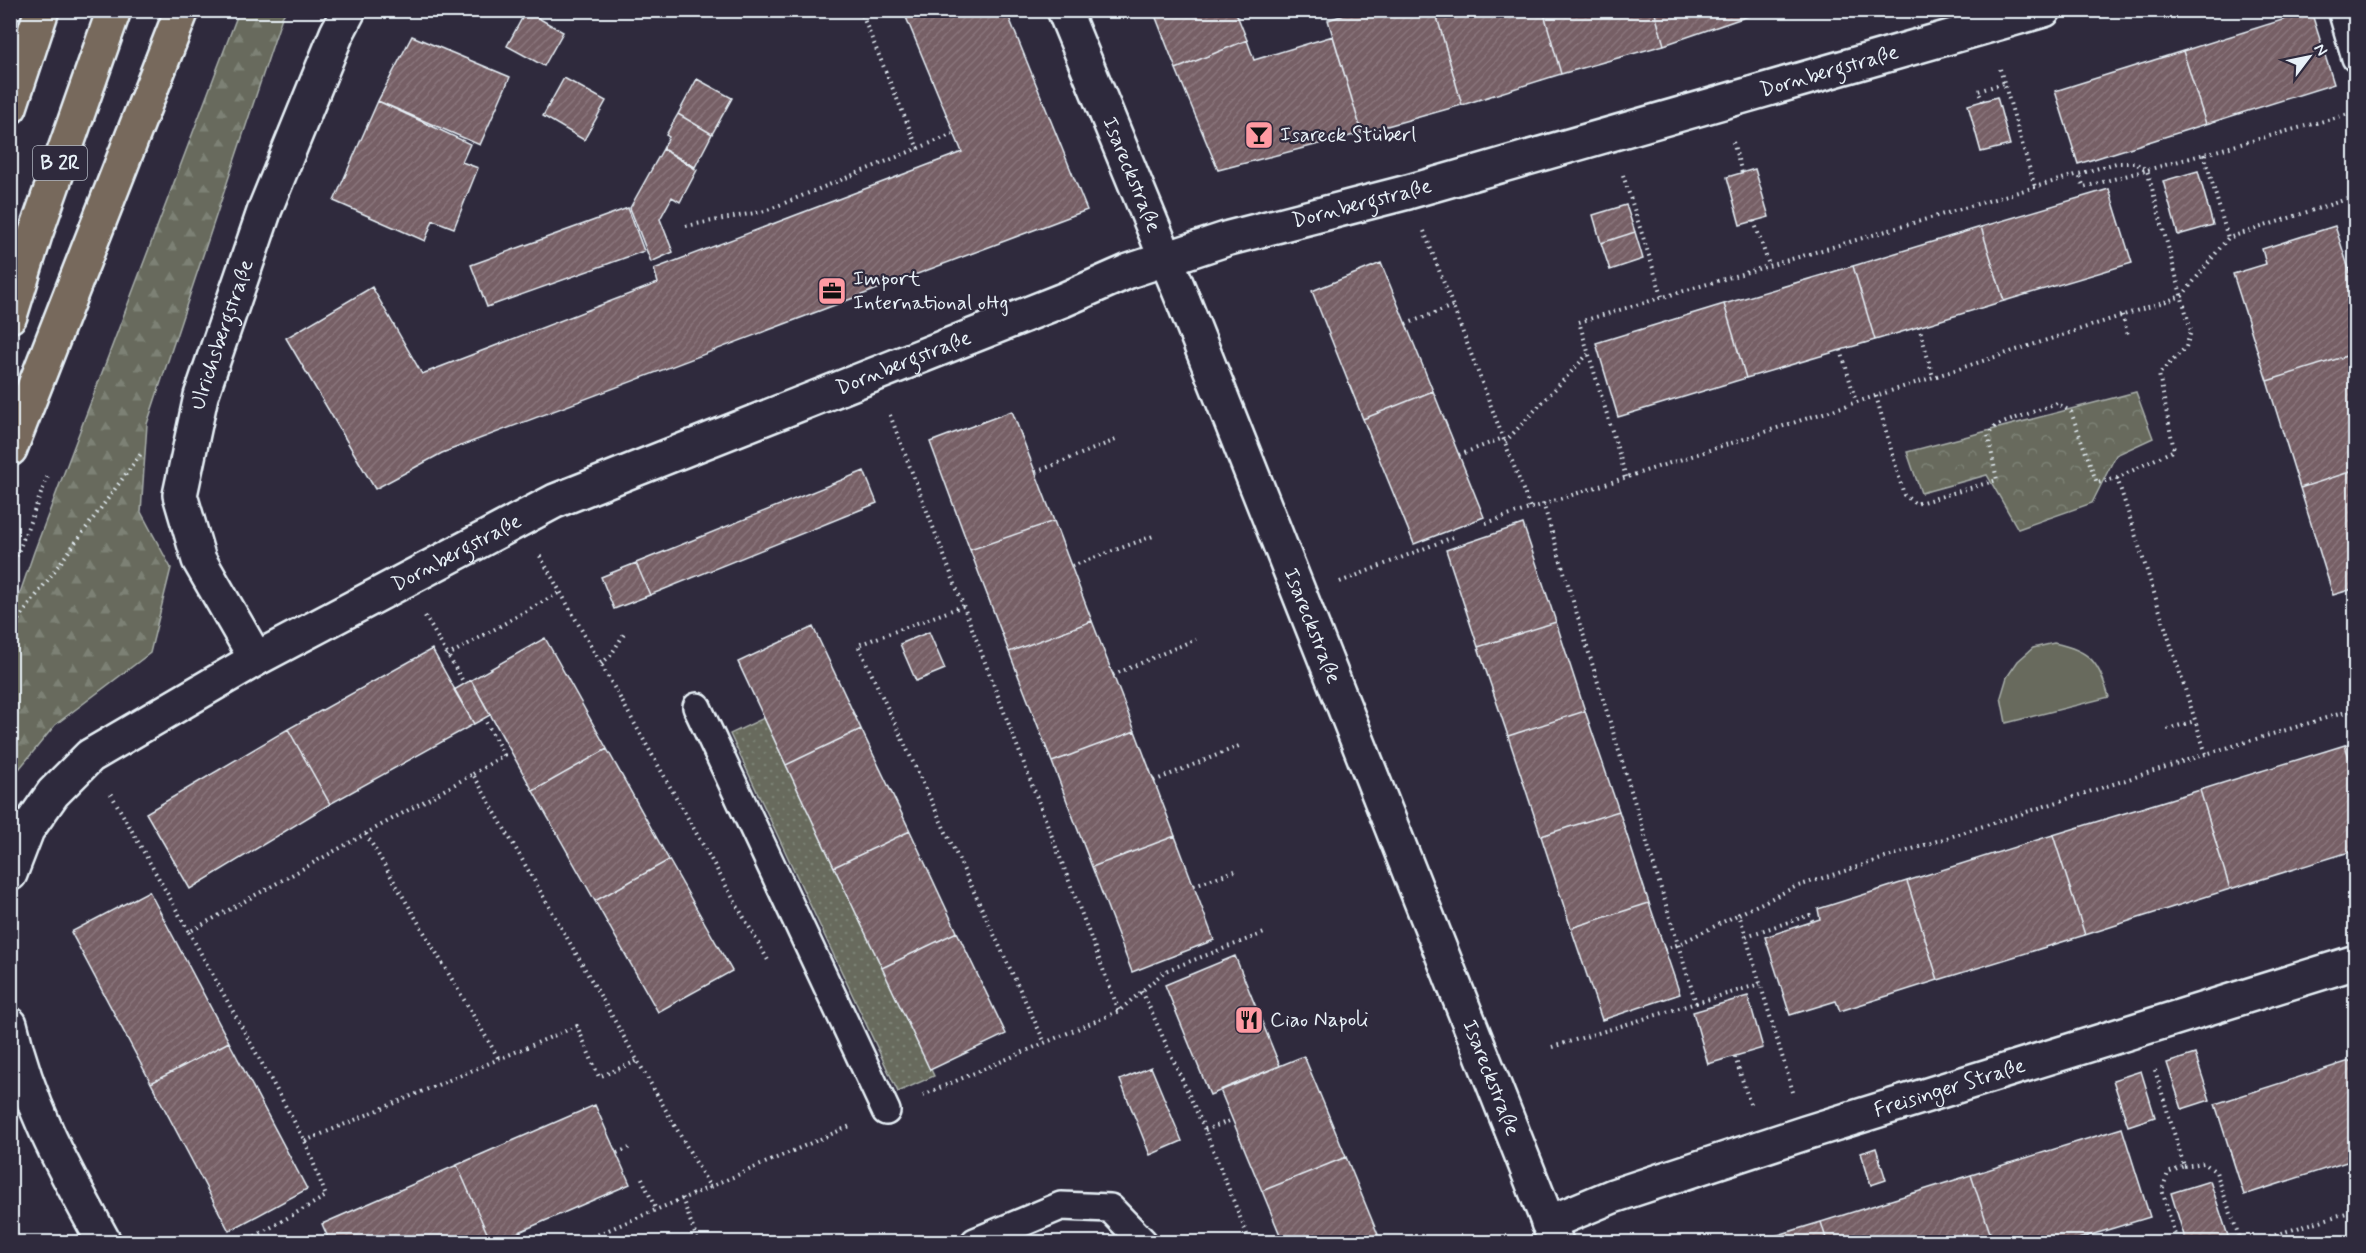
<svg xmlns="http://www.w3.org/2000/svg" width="2366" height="1253" viewBox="0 0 2366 1253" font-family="Mynerve,sans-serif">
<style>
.forest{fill:url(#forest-firs);stroke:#a8aeaa;stroke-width:1.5}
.park{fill:url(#park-crowns);stroke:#a8aeaa;stroke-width:1.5}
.garden{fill:url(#garden-dots);stroke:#a8aeaa;stroke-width:1.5}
.pitch{fill:#676b5d;stroke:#a8aeaa;stroke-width:1.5}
.building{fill:url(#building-hatch);stroke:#e8f1f8;stroke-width:1.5}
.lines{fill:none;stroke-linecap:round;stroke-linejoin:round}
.service-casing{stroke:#e8f1f8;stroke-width:32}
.minor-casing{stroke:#e8f1f8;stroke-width:38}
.trunk-casing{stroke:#e8f1f8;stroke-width:38}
.path{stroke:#e8f1f8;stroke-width:4;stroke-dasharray:1.5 4.5;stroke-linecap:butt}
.service{stroke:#2f2a3d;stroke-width:27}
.minor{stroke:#2f2a3d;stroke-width:33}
.trunk{stroke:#77695c;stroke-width:33}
.labels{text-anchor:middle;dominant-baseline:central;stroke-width:4.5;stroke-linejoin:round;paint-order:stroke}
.shield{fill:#2f2a3d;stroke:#b0b5c0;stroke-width:1.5}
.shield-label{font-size:20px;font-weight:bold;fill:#e8f1f8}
.street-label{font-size:21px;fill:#e8f1f8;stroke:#2f2a3d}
.poi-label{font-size:21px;fill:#e8f1f8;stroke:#2f2a3d;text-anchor:start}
</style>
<defs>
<pattern id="forest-firs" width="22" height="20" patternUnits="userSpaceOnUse" patternTransform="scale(1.5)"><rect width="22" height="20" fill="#676b5d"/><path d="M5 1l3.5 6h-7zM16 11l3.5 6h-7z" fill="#7d8175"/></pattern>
<pattern id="park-crowns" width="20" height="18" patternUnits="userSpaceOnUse" patternTransform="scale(1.5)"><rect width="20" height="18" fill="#676b5d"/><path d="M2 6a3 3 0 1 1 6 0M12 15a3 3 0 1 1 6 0" fill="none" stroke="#7d8175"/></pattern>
<pattern id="garden-dots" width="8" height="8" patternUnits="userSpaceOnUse" patternTransform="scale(1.5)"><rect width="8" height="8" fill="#676b5d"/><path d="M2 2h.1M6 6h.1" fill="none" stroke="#7d8175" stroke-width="1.8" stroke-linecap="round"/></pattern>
<pattern id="building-hatch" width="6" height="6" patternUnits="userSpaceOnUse" patternTransform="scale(1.5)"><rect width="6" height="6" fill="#765f65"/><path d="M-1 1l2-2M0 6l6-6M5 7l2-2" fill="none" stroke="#8a767c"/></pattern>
</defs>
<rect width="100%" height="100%" fill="#2f2a3d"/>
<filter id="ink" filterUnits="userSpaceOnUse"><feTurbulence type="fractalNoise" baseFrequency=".0167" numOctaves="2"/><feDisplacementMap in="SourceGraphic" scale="12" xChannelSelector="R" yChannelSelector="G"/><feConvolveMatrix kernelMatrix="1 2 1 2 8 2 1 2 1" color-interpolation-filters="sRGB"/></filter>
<g filter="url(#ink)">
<path class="forest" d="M 239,11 L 286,11 L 282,17 L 147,424 L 141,512 L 171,568 L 150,653 L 55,725 L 11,779 L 11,619 L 34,552 Z"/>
<path class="park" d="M 2136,392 L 2153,438 L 2116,455 L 2092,503 L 2018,529 L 1987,475 L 1921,493 L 1907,452 Z"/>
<path class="garden" d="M 764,718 L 934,1076 L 898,1092 L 730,734 Z"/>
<path class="pitch" d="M 2054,643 C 2092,651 2098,662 2109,697 L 2006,723 L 2001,697 L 2007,677 L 2018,661 L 2033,648 Z"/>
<path class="building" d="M 903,10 L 1006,10 L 1087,210 L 442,453 L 375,489 L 286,338 L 372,287 L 422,374 L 658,283 L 654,269 L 962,152 Z
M 1153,10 L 1235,10 L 1247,40 L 1176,69 Z
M 1360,10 L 1435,10 L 1462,105 L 1362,133 L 1328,20 Z
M 1435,10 L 1543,10 L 1561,74 L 1462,105 Z
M 1543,10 L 1654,10 L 1664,45 L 1561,74 Z
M 1654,10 L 1766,10 L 1664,45 Z
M 526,11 L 563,32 L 544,66 L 507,46 Z
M 2311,11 L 2334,84 L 2206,124 L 2183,51 Z
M 412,36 L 510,77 L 480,145 L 378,101 Z
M 1333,36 L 1362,133 L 1218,170 L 1176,69 L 1247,40 L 1254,60 Z
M 2183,51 L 2206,124 L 2078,164 L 2055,91 Z
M 564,78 L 606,101 L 584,140 L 543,116 Z
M 697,79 L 732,98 L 712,134 L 678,114 Z
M 1997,97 L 2010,145 L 1981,152 L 1968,105 Z
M 378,101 L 470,144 L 462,162 L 478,168 L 454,228 L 433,220 L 425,241 L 334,201 Z
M 678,114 L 712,134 L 695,167 L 663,149 L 669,137 L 666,135 Z
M 663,149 L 697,170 L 680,202 L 672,197 L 660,219 L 673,252 L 651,262 L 630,208 Z
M 1755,169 L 1769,217 L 1740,225 L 1727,177 Z
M 2198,171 L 2213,225 L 2178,235 L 2163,181 Z
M 2109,189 L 2132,263 L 2004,301 L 1981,227 Z
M 1626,205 L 1635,232 L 1601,243 L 1593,215 Z
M 628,208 L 644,251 L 487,307 L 471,265 Z
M 2335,226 L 2356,291 L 2356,353 L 2267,381 L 2233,274 L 2266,264 L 2262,249 Z
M 1981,227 L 2004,301 L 1875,340 L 1853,266 Z
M 1635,232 L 1643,259 L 1610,270 L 1601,243 Z
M 1381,263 L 1433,391 L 1363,419 L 1312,291 Z
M 1853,266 L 1875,340 L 1746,378 L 1724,304 Z
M 1724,304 L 1746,378 L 1618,417 L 1596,343 Z
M 2356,353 L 2356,470 L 2300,488 L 2267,381 Z
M 1433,391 L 1484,517 L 1414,544 L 1363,419 Z
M 1012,411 L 1054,521 L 970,550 L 930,442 Z
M 2356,470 L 2356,588 L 2333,595 L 2300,488 Z
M 864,471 L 877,503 L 650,595 L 636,563 Z
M 1054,521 L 1092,621 L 1009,652 L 970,550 Z
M 1523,524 L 1556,622 L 1478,647 L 1446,550 Z
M 636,563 L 650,595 L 614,609 L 601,577 Z
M 1092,621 L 1135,731 L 1052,762 L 1009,652 Z
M 1556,622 L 1585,711 L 1508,736 L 1478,647 Z
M 813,627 L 861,729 L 786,765 L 738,662 Z
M 929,632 L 945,669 L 916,681 L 900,644 Z
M 545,638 L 607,749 L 533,791 L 471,680 Z
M 432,649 L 474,724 L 330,804 L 288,729 Z
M 471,680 L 490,715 L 474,724 L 454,690 Z
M 1585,711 L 1619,811 L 1541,836 L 1508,736 Z
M 288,729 L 330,804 L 190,889 L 146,813 Z
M 861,729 L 910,831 L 834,867 L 786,765 Z
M 1135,731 L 1175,836 L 1092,867 L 1052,762 Z
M 2356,741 L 2356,780 L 2345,745 Z
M 2345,745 L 2356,780 L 2356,850 L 2230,889 L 2200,790 Z
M 607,749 L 669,860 L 595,901 L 533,791 Z
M 2200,790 L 2230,889 L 2085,935 L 2053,835 Z
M 1619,811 L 1649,903 L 1571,928 L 1541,836 Z
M 910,831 L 957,932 L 882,968 L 834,867 Z
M 2053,835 L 2085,935 L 1938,980 L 1907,881 Z
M 1175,836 L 1214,940 L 1132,972 L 1092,867 Z
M 669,860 L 732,971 L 658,1012 L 595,901 Z
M 1907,881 L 1938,980 L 1840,1011 L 1836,1001 L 1790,1015 L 1765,937 L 1820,919 L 1818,909 Z
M 149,891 L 229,1042 L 151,1083 L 71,932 Z
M 1649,903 L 1680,994 L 1602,1020 L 1571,928 Z
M 957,932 L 1006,1034 L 930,1070 L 882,968 Z
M 1235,956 L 1280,1066 L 1210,1095 L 1165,985 Z
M 1748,996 L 1763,1048 L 1708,1064 L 1693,1012 Z
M 229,1042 L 307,1189 L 229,1231 L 151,1083 Z
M 2195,1054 L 2210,1100 L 2182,1109 L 2167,1063 Z
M 1304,1056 L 1346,1157 L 1262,1191 L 1220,1090 Z
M 2356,1059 L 2356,1159 L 2244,1195 L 2215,1104 Z
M 1151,1067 L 1182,1141 L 1150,1155 L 1120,1080 Z
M 2141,1071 L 2155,1117 L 2128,1126 L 2113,1080 Z
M 595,1105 L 630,1184 L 496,1242 L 491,1242 L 457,1165 Z
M 2122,1128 L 2150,1217 L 2068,1242 L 1993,1242 L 1971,1175 Z
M 1876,1148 L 1886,1180 L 1871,1185 L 1861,1153 Z
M 1346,1157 L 1381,1242 L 1283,1242 L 1262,1191 Z
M 457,1165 L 491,1242 L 330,1242 L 322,1224 Z
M 1971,1175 L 1993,1242 L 1827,1242 L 1821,1222 Z
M 2210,1181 L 2230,1242 L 2186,1242 L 2171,1193 Z
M 1821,1222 L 1827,1242 L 1755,1242 Z"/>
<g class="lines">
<g class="service-casing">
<path id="service" d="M 2342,10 L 2356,58
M 697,707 L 886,1111
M 975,1242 L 1061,1206 L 1110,1208 L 1143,1242"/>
</g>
<g class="minor-casing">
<g id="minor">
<path id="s1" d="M 1064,10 L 1183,300 L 1556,1242"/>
<path id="s2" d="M 256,659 L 199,560 L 180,495 L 201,396 L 265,209 L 337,33 L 349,10"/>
<path id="s3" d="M 10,874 L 27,830 L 53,793 L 90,756 L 256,659 L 555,501 L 1063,300 L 1129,271 L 1229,238 L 1408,192 L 2044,10"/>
<path d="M 10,1024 C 29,1108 64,1169 104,1242"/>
<path id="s4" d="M 1548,1223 L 1613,1196 L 1805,1133 L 2356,962"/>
</g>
</g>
<g class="trunk-casing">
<path id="trunk" d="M 10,107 L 42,10
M 10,316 L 35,235 L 114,10
M 10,449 L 182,10"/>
</g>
<path class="path" d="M 860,10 L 918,149
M 2000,69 L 2035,187
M 1983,101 L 1978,91 L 2004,83
M 1733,142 L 1742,173
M 2204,154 L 2228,238
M 1623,175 L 1662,296
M 1754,221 L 1769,265
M 686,226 L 765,211 L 953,134
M 1424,231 L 1530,508
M 2122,315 L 2128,335
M 1406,324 L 1453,306
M 1919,326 L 1933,377
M 1841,350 L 1856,402
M 1876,396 L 1904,495 L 1916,504 L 1997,480 L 1988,435 L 1995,426 L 2057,403 L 2071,412 L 2097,483 L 2117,478 L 2174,450 L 2159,374 L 2186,347 L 2191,331 L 2147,170 L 2084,187 L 2079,175
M 890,415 L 1119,1011
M 1505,442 L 1588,354
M 1459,455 L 1503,438
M 1036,472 L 1118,439
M 1626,477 L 1579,322 L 2116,163 L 2135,163 L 2147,170 L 2356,112
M 2117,478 L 2206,754
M 1543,503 L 1696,1003 L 1552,1047
M 1486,523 L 2182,296 L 2228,238 L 2356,196
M 540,556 L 769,962
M 1072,566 L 1156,535
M 10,573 L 49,473
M 1340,582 L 1453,537
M 963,606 L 858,645 L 1045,1043
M 425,616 L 464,683
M 10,626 L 13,627 L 143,451
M 447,656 L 560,592
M 601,664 L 611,655 L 624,634
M 1113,675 L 1196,639
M 2167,729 L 2195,721
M 473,774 L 504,755 L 484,718
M 1154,781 L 1239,746
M 111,794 L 189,932 L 473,774 L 710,1187 L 580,1242
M 366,834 L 499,1059
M 1194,885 L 1235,871
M 189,932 L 305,1141 L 326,1196 L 245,1242
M 1746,936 L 1810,915 L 1813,922
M 1664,949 L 1677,945 L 1739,914
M 1142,991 L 1205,1130 L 1250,1242
M 1696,1003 L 1760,984
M 1735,1057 L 1750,1104
M 2155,1070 L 2184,1166 L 2168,1173 L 2162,1190 L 2177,1242
M 1793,1092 L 1739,914 L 1795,887 L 2206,754 L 2356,709
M 923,1095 L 1119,1011 L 1165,971 L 1264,933
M 1205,1130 L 1232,1120
M 305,1141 L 577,1026 L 599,1077 L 637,1061
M 617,1153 L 629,1148
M 2184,1166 L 2204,1163 L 2216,1172 L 2241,1242
M 642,1178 L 656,1210
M 710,1187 L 850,1126
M 682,1198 L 698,1242
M 2252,1242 L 2356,1210"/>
<use href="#service" class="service"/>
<use href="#minor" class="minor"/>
<use href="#trunk" class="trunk"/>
</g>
</g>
<defs>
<g id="bar-square" transform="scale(1.5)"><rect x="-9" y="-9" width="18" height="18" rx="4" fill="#ff9aa2" stroke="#2f2a3d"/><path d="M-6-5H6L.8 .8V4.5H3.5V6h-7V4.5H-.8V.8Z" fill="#111"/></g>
<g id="office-square" transform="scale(1.5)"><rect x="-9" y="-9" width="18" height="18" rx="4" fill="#ff9aa2" stroke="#2f2a3d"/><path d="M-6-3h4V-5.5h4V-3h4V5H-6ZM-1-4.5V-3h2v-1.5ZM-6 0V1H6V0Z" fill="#111"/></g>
<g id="restaurant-square" transform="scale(1.5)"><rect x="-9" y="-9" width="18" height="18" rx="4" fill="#ff9aa2" stroke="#2f2a3d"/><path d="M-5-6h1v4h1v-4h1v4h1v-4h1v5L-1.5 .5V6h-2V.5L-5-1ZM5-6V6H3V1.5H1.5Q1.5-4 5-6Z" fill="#111"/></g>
</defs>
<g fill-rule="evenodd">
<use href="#bar-square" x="1259" y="135"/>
<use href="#office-square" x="832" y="291"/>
<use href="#restaurant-square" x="1249" y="1020"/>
</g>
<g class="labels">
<rect class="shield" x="33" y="146" width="54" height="34" rx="4.5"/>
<g class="shield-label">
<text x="60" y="163">B 2R</text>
</g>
<g class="street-label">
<text stroke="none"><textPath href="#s3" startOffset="2022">Dornbergstraße</textPath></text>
<text stroke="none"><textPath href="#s1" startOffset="178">Isareckstraße</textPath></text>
<text stroke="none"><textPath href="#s3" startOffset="1536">Dornbergstraße</textPath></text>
<text stroke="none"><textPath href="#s2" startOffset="348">Ulrichsbergstraße</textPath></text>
<text stroke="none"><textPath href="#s3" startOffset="1050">Dornbergstraße</textPath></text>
<text stroke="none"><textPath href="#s3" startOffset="564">Dornbergstraße</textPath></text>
<text stroke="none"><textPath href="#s1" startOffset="664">Isareckstraße</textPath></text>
<text stroke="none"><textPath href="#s1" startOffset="1150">Isareckstraße</textPath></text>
<text stroke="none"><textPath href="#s4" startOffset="424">Freisinger Straße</textPath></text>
</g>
<g class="poi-label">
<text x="1280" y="135">Isareck Stüberl</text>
<text x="853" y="279">Import<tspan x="853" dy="24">International oHg</tspan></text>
<text x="1270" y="1020">Ciao Napoli</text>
</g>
</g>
<rect width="2366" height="1253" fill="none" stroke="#2f2a3d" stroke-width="36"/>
<rect x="18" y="18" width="2330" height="1217" fill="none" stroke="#e8f1f8" stroke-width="2" filter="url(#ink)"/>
<g transform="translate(2309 57) rotate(58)" stroke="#2f2a3d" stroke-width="4.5" paint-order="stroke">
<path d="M0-4.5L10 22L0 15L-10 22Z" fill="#e8f1f8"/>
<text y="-9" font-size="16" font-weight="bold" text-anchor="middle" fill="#e8f1f8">N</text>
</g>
</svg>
